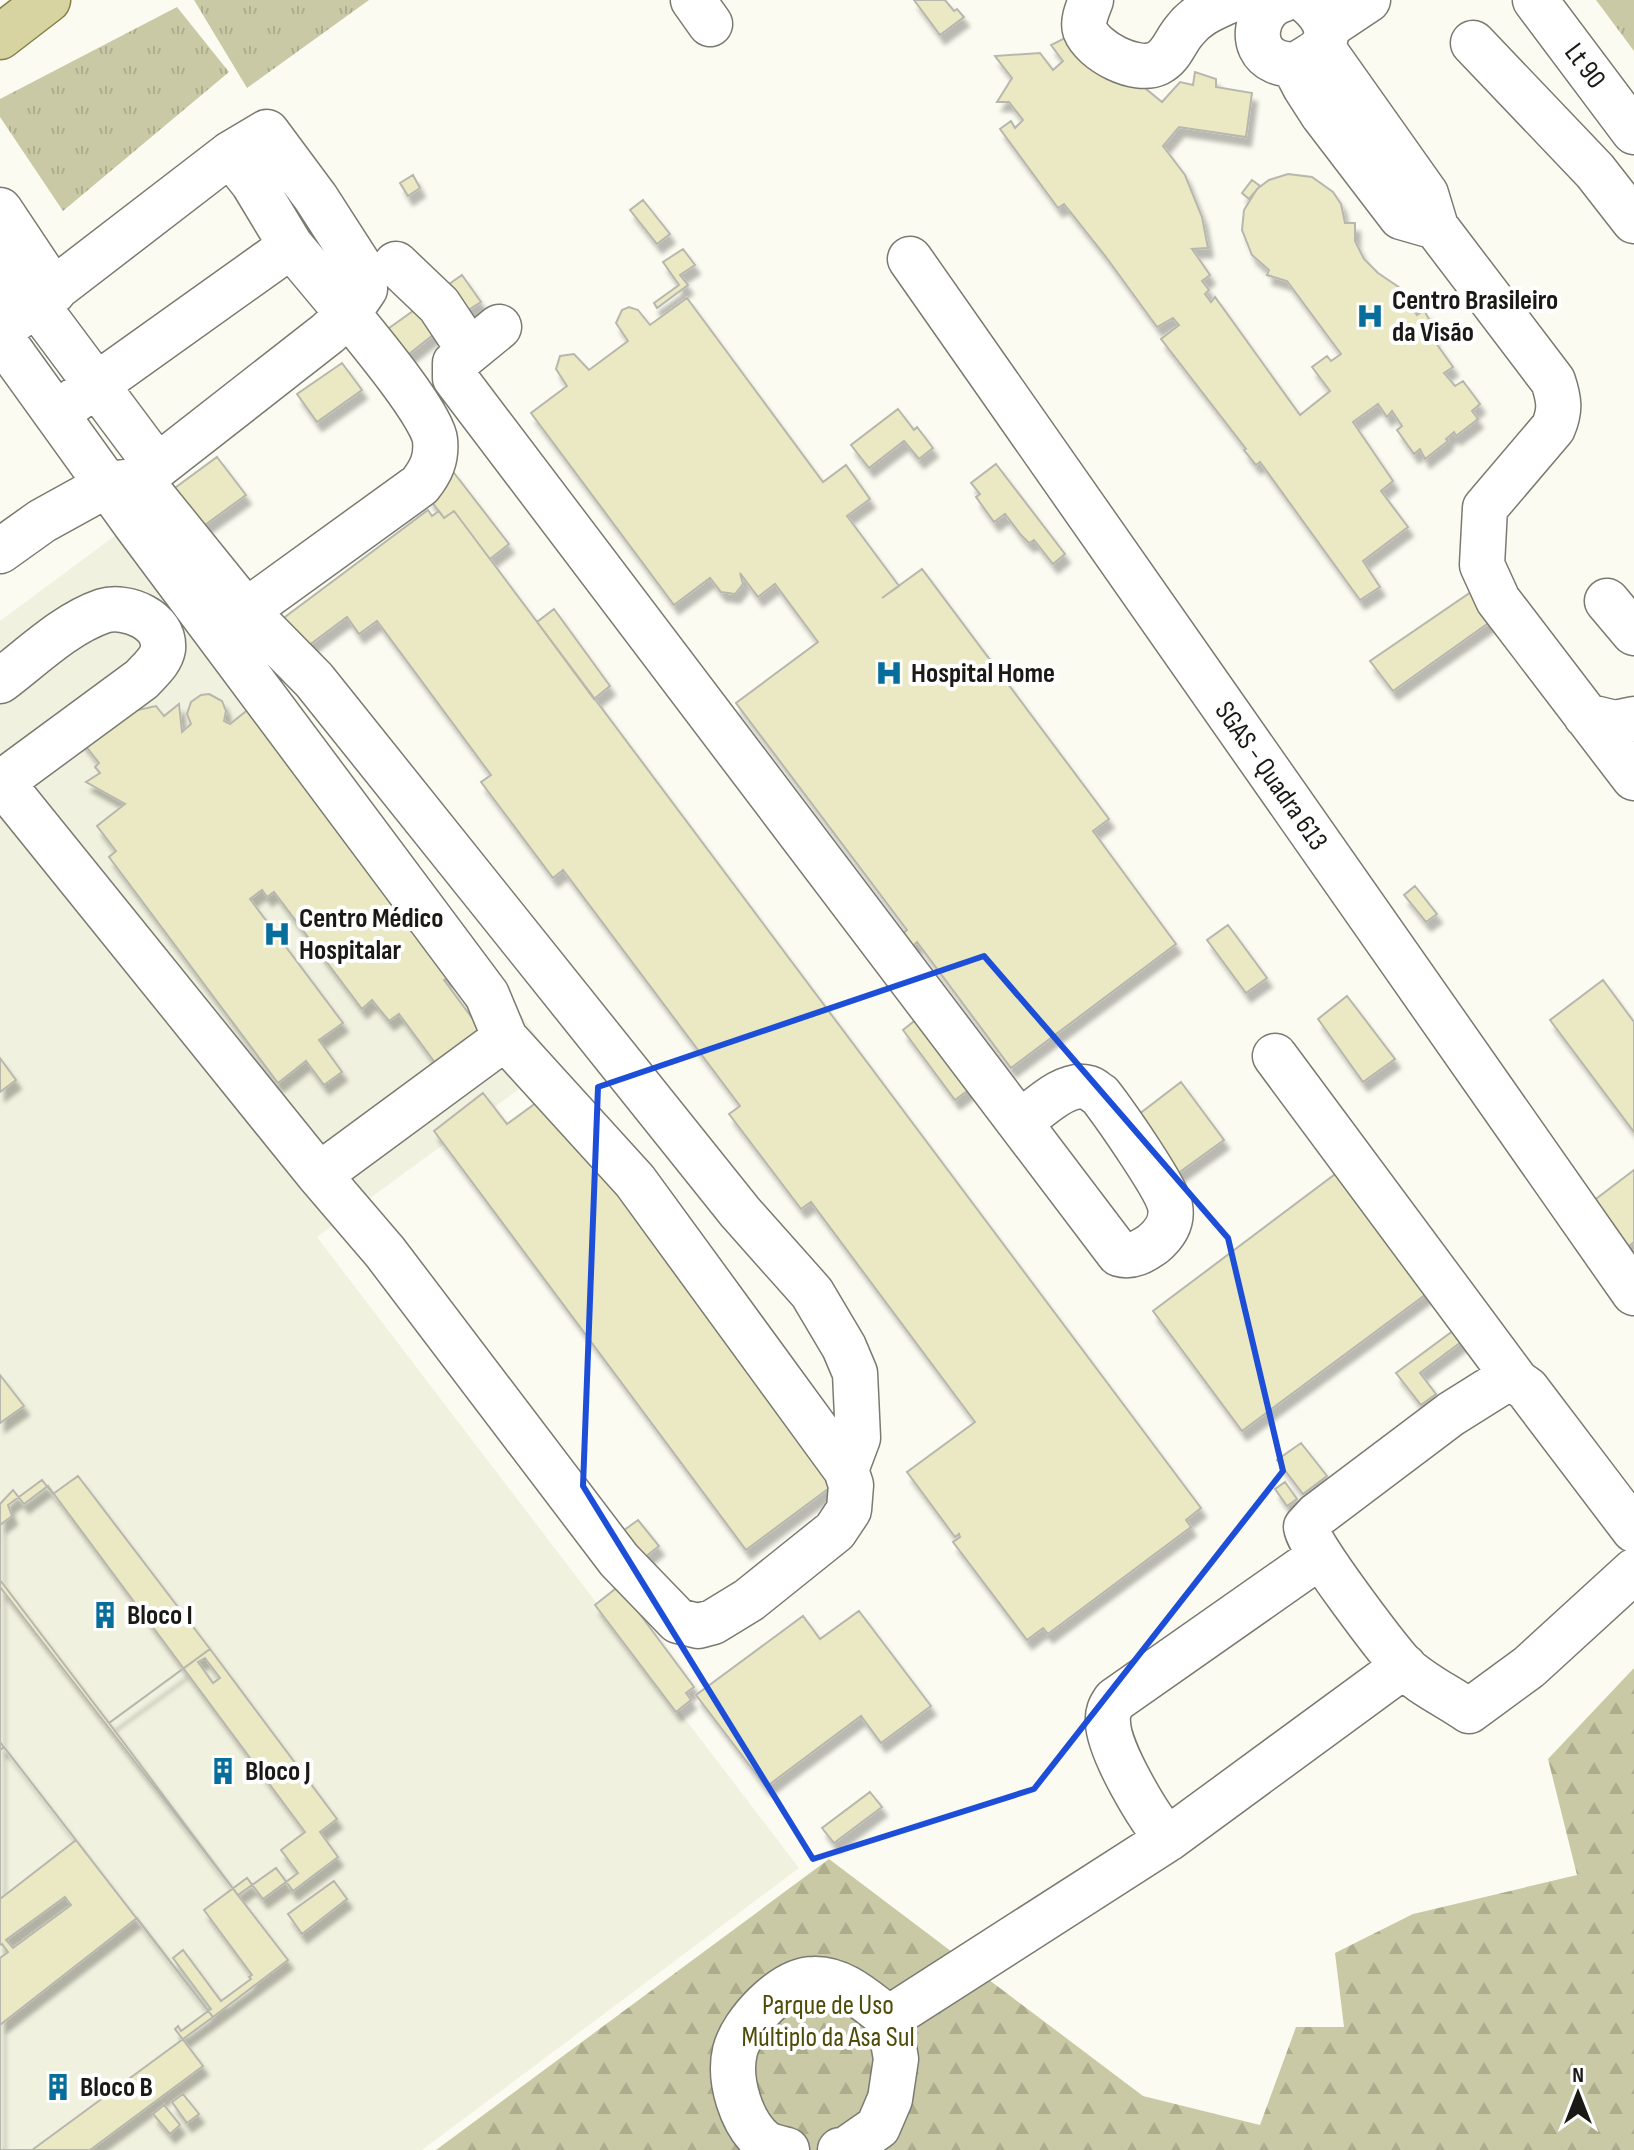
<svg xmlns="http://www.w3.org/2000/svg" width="1634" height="2150" viewBox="0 0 1634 2150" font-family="'Sofia Sans Condensed',sans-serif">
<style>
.built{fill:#f1f1df}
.grass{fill:url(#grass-tufts)}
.forest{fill:url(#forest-firs)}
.building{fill:#ebe9c3;stroke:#b7b7ae;stroke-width:2;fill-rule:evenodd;filter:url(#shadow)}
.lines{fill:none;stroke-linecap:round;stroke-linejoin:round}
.minor-casing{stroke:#7b7a71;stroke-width:47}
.major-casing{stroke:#848048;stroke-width:47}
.minor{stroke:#fff;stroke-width:44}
.major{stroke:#d7d4a1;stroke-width:44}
.marked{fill:none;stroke:#1d4ed8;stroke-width:6;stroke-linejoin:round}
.labels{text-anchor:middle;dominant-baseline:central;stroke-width:8;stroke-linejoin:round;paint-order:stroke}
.street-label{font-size:28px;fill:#1a1916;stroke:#fff}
.poi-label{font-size:28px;font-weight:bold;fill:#1a1916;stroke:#fff;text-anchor:start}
.park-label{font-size:28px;fill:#4f4b09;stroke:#fff}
</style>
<defs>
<pattern id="grass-tufts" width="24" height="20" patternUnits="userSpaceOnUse" patternTransform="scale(2)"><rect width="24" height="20" fill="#cac9a5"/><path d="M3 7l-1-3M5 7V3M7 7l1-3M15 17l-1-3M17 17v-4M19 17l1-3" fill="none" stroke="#adac8d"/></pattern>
<pattern id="forest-firs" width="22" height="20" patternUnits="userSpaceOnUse" patternTransform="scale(2)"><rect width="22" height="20" fill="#cac9a5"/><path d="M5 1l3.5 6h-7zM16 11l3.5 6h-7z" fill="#adac8d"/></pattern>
<filter id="shadow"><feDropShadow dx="5" dy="9" stdDeviation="2" flood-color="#0004"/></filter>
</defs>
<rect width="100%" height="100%" fill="#fcfbf1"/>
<path class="built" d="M 147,512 L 556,1062 L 317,1237 L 799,1868 L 422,2150 L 0,2150 L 0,621 Z"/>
<path class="grass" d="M 194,0 L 369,0 L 247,88 Z
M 1596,0 L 1634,0 L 1634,51 Z
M 177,7 L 229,72 L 63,211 L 0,117 L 0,99 Z"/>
<path class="forest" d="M 1634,1668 L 1634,2150 L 436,2150 L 829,1859 L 1143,2096 L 1260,2125 L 1296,2027 L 1344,2027 L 1335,1953 L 1413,1914 L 1577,1875 L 1548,1759 Z"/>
<path class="building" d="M 914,0 L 945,0 L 954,11 L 957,9 L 964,17 L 940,35 Z
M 1077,32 L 1162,102 L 1180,82 L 1193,85 L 1195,72 L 1216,79 L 1216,87 L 1252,93 L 1246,137 L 1179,127 L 1163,146 L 1185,175 L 1202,217 L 1208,248 L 1192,249 L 1210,275 L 1202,281 L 1209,290 L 1205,294 L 1211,302 L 1215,297 L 1300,415 L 1330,391 L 1312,367 L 1327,356 L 1331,361 L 1341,354 L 1287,281 L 1267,275 L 1269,270 L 1252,255 L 1242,230 L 1244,210 L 1257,189 L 1269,180 L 1288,174 L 1312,177 L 1333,192 L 1341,204 L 1345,223 L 1355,223 L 1355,241 L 1364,259 L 1378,273 L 1412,296 L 1416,301 L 1410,305 L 1417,315 L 1424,310 L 1436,332 L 1431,336 L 1453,367 L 1444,373 L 1455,386 L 1463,381 L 1480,404 L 1472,411 L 1478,419 L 1456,436 L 1454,432 L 1446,439 L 1448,441 L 1425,459 L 1420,449 L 1414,454 L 1397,430 L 1402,426 L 1392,411 L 1387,417 L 1378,404 L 1353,422 L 1393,481 L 1381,491 L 1408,527 L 1363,561 L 1380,587 L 1360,600 L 1260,462 L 1256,465 L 1244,450 L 1246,449 L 1161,339 L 1179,325 L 1173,318 L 1157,327 L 1106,257 L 1064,204 L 1058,208 L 1000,129 L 1011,121 L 1015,128 L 1023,120 L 1009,102 L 997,102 L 1012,78 L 995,56 L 1040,53 L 1053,70 L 1063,61 L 1051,45 Z
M 413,175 L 420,188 L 408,196 L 400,183 Z
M 1252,180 L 1260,186 L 1249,199 L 1242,193 Z
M 643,200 L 670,234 L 657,244 L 630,210 Z
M 683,249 L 695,265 L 680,275 L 688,285 L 657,308 L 654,303 L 679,285 L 663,262 Z
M 462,275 L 481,302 L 465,312 L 445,287 Z
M 687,298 L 823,482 L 846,465 L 870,499 L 847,516 L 899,586 L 882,598 L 922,569 L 1109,819 L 1093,831 L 1176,944 L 1011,1068 L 917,942 L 913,946 L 903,933 L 907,930 L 736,703 L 818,642 L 775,584 L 758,597 L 740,573 L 743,584 L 735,594 L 721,592 L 710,578 L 674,605 L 531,413 L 567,386 L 556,369 L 560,356 L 574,354 L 589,370 L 628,341 L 616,323 L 622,310 L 629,307 L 638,310 L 650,325 Z
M 420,306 L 438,331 L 404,358 L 385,331 Z
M 342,363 L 362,390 L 317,422 L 297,394 Z
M 898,409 L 914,430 L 917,427 L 933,448 L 919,459 L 904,441 L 869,468 L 851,445 Z
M 217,457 L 246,495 L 194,533 L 172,490 Z
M 996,464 L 1065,554 L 1053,564 L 1034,540 L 1029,543 L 1021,535 L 1005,514 L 994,522 L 976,497 L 980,494 L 971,483 Z
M 451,469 L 509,544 L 490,559 L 454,511 L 444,518 L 428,497 Z
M 428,510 L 432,516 L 439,511 L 444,518 L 454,511 L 1201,1508 L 1186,1520 L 1191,1527 L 1048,1634 L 1043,1628 L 1027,1640 L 953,1542 L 960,1537 L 959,1534 L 955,1537 L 907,1472 L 975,1422 L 811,1202 L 801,1209 L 729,1114 L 740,1106 L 563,870 L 553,878 L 481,782 L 491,775 L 377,621 L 359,634 L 347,617 L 304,649 L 281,620 Z
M 1474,590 L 1494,619 L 1393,691 L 1370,661 Z
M 554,609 L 610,686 L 594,699 L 537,622 Z
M 209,694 L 222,701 L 226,711 L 224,721 L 230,724 L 255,704 L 455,973 L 444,980 L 481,1030 L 436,1064 L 399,1014 L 389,1021 L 372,1000 L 362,1009 L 274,892 L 267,897 L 262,890 L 250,899 L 343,1023 L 319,1040 L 342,1072 L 324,1085 L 306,1061 L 278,1083 L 109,857 L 116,851 L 97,826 L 125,804 L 86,782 L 100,773 L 95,767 L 99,763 L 69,725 L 156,706 L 164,716 L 179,704 L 182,732 L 191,724 L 187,714 L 191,702 L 201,695 Z
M 1415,886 L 1437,914 L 1426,922 L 1404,895 Z
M 1228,925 L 1267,978 L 1246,993 L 1207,940 Z
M 1603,980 L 1634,1022 L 1634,1132 L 1550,1020 Z
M 1347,996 L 1395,1059 L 1363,1082 L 1318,1019 Z
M 927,1011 L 979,1082 L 955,1100 L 903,1030 Z
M 0,1058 L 16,1080 L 0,1092 Z
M 1181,1082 L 1224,1140 L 1177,1174 L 1134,1118 Z
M 483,1093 L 507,1124 L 547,1095 L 836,1483 L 746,1550 L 434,1131 Z
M 1342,1169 L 1433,1289 L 1242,1431 L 1153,1311 Z
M 1634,1170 L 1634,1242 L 1623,1251 L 1588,1205 Z
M 1465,1322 L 1473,1333 L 1420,1373 L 1436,1394 L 1421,1405 L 1396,1373 Z
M 0,1375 L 24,1406 L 0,1423 Z
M 1301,1443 L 1327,1476 L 1303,1494 L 1277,1460 Z
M 78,1476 L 210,1649 L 109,1723 L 0,1580 L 0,1525 L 12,1516 L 8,1505 L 42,1480 L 53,1494 Z
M 1285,1482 L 1297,1499 L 1287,1506 L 1275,1489 Z
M 48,1486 L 305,1832 L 281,1850 L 298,1873 L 263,1899 L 247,1878 L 204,1910 L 252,1975 L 249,1977 L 251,1979 L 221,2001 L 183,1950 L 173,1958 L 211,2009 L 181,2031 L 178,2026 L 175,2029 L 203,2066 L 90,2150 L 0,2150 L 0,1958 L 8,1952 L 2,1944 L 0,1945 L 0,1504 L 13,1490 L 24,1504 ZM 65,1897 L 71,1905 L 13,1948 L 6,1940 Z
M 638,1520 L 659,1546 L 644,1558 L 623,1531 Z
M 619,1586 L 694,1687 L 686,1693 L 691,1700 L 676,1712 L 595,1605 Z
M 0,1587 L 288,1960 L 213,2017 L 0,1742 Z
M 859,1611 L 931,1706 L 881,1743 L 861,1716 L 766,1787 L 696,1695 L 803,1616 L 820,1639 Z
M 210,1649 L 337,1819 L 320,1832 L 338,1857 L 293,1891 L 276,1868 L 238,1895 L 109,1723 Z
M 205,1658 L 220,1678 L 213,1683 L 198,1662 Z
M 4,1747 L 76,1840 L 0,1899 L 0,1750 Z
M 870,1792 L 882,1807 L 834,1843 L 822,1828 Z
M 334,1881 L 347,1899 L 302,1934 L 288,1914 Z
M 137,1918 L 213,2017 L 32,2150 L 0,2150 L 0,2025 Z
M 183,2094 L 199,2114 L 187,2123 L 172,2102 Z
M 164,2105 L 180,2125 L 170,2134 L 153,2114 Z"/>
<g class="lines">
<g class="minor-casing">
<path id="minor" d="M 693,0 L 710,24
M 1091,0 C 1088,8 1082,21 1085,30 C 1093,51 1136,74 1158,63 C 1172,56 1175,41 1185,30 C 1197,14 1214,8 1231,0
M 1282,0 C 1256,7 1247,49 1275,61 C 1281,64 1288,64 1294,66 C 1303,60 1317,54 1322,46 C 1334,28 1318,10 1305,0
M 1535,0 L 1634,132
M 1326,28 L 1368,0
M 1473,43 L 1595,171 L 1634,221
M 1322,47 L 1426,194 L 1436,227 L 1553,381 C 1559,399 1561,410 1553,428 L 1485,508 L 1482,565 L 1498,600 L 1634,778
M 1294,66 L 1305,87 L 1323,115 L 1401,217 L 1436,227
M 0,210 L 54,291
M 910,259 L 1634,1293
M 396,264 L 439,305 L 469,350
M 0,271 L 27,310
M 36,304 L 157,466
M 499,327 L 455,363 L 455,378 L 1119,1254 C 1132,1258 1143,1251 1153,1244 C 1165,1234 1173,1222 1170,1206 C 1166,1187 1114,1113 1100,1095 C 1096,1093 1093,1089 1089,1088 C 1066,1080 1037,1110 1021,1122
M 0,331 L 230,154 L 267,132 L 316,198 L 363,271
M 0,336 L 136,525 L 487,995 L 505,1038 L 635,1181 L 846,1470 L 851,1485 L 849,1510 L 835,1531 L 749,1600 L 713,1622 L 698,1626 L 678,1621 L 619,1560 L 385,1252 L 319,1175 L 0,780
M 57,413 L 291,246
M 140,480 L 246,611 L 314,680 L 740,1212 L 812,1293 L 844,1347 L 855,1373 L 858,1438 L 846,1470
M 0,551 L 42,521 L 109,484 L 140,480 L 328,333 L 348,314 L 291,246 L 253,183 L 230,154
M 1607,601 L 1634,633
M 246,611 L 420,485 C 431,471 437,459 435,440 C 433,416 366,336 348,314 L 365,289
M 0,681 C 32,657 65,624 103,611 C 126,604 166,620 163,649 C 161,661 150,670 142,679 L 2,782
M 1586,716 L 1615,723 L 1634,719
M 1275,1056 L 1517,1382
M 319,1175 L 505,1038
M 1634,1530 L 1527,1389 L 1517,1382 L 1502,1382 L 1451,1414 L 1317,1515 L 1306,1527 C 1306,1543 1387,1648 1402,1665 C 1418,1682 1449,1697 1469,1711 L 1529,1667 L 1634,1571
M 1168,1839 C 1149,1819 1109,1751 1108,1723 C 1107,1713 1110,1707 1115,1700 L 1319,1557
M 889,2018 L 1168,1839 L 1404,1666
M 787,2150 C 780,2148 770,2146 764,2142 C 741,2123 728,2080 735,2051 C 742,2023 783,1979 814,1979 C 843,1978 867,2002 889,2018 L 896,2059 L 890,2099 L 878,2127 L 845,2150 L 840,2150"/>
</g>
<g class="major-casing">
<path id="major" d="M 0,37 L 48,0"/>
</g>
<use href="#minor" class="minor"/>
<use href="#major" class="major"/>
</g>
<path class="marked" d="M 984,956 L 1228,1238 L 1283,1471 L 1034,1789 L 813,1859 L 583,1486 L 598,1087 Z"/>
<defs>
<g id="hospital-bare" transform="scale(2.16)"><path d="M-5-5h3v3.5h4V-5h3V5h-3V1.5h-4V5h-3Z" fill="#076e9b" stroke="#fff" stroke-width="2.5" paint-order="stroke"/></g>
<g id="building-bare" transform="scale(2.16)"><path d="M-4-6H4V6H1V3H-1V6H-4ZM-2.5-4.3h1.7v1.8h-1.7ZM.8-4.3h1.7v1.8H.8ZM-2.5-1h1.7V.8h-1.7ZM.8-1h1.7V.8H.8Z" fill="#076e9b" stroke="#fff" stroke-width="2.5" paint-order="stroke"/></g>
</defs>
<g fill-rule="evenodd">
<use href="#hospital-bare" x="1370" y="316"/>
<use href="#hospital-bare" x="889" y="673"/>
<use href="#hospital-bare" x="277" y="934"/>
<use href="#building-bare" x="105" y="1615"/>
<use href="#building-bare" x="223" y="1771"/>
<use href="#building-bare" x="58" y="2087"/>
</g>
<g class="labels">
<g class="street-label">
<text transform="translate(1585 66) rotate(53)">Lt 90</text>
<text transform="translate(1271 776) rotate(55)">SGAS - Quadra 613</text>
</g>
<g class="poi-label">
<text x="1392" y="300">Centro Brasileiro<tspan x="1392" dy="32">da Visão</tspan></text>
<text x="911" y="673">Hospital Home</text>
<text x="299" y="918">Centro Médico<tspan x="299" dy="32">Hospitalar</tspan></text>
<text x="127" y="1615">Bloco I</text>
<text x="245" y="1771">Bloco J</text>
<text x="80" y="2087">Bloco B</text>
</g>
<g class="park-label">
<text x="828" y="2005">Parque de Uso<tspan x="828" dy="32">Múltiplo da Asa Sul</tspan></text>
</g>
</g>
<g transform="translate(1578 2094)" stroke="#ffffff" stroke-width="6" paint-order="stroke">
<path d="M0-6L14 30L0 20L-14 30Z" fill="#1a1916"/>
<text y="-12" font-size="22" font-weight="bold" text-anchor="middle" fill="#1a1916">N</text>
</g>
</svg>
